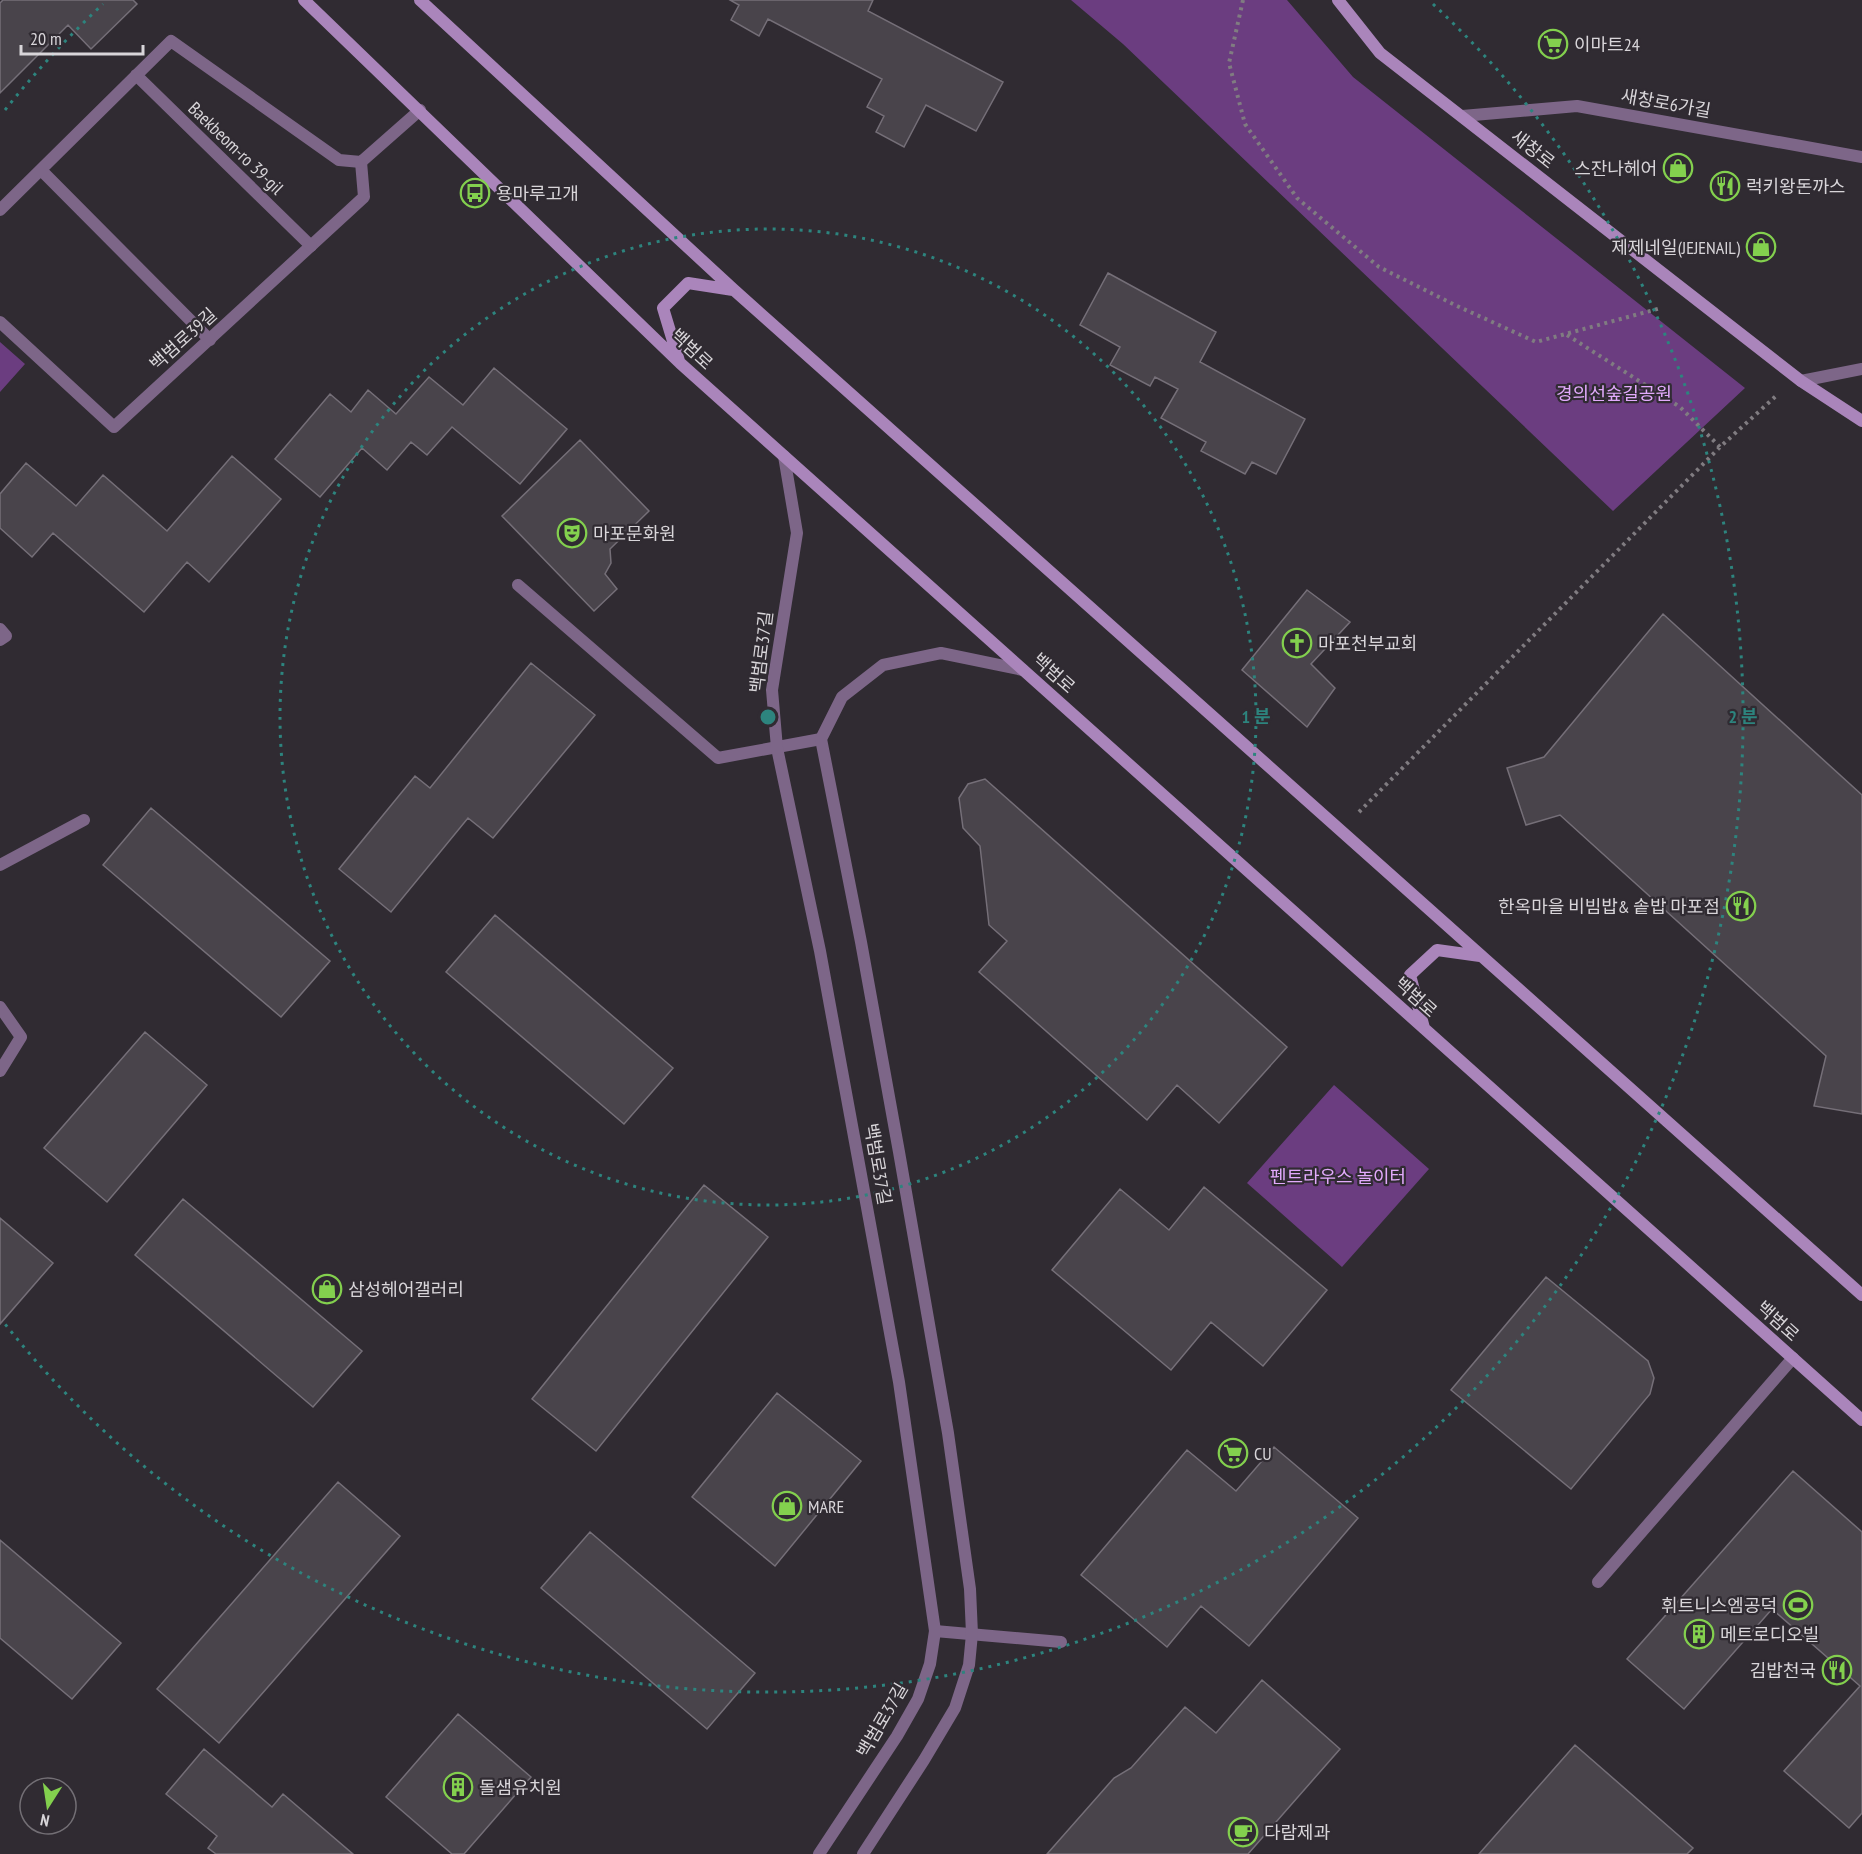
<svg xmlns="http://www.w3.org/2000/svg" width="1862" height="1854" viewBox="0 0 1862 1854" font-family="'PT Sans Narrow','Noto Sans KR',sans-serif">
<style>
.green{fill:#6b3d80}
.building{fill:#49444b;stroke:#756f78;stroke-width:1.5}
.lines{fill:none;stroke-linecap:round;stroke-linejoin:round}
.path{stroke:#807c81;stroke-width:4;stroke-dasharray:3 4.5;stroke-linecap:butt}
.service{stroke:#7d6688;stroke-width:12}
.minor{stroke:#7d6688;stroke-width:12}
.tertiary{stroke:#7d6688;stroke-width:12}
.secondary{stroke:#aa85bb;stroke-width:12}
.ring{fill:none;stroke:#2d847e;stroke-width:3;stroke-dasharray:3 6}
.labels{text-anchor:middle;dominant-baseline:central;stroke-width:4.5;stroke-linejoin:round;paint-order:stroke}
.poi-label{font-size:18px;fill:#d8d5d9;stroke:#302b32;text-anchor:start}
.street-label{font-size:18px;fill:#d8d5d9;stroke:#302b32}
.park-label{font-size:18px;fill:#e2aafc;stroke:#302b32}
.centre{fill:#2d847e;stroke:#302b32;stroke-width:3}
.ring-label{font-size:18px;text-anchor:middle;font-weight:bold;fill:#2d847e;stroke:#302b32;stroke-width:4.5;stroke-linejoin:round;paint-order:stroke}
</style>
<rect width="100%" height="100%" fill="#302b32"/>
<path class="green" d="M 1071,0 L 1287,0 L 1353,77 L 1745,388 L 1613,511 L 1123,44 Z
M 0,342 L 25,364 L 0,392 Z
M 1334,1085 L 1429,1169 L 1342,1267 L 1247,1183 Z"/>
<path class="building" d="M 3,0 L 133,0 L 137,4 L 91,49 L 68,25 L 0,93 L 0,3 Z
M 730,0 L 873,0 L 868,11 L 1003,82 L 976,131 L 926,105 L 904,147 L 876,132 L 884,116 L 867,107 L 882,79 L 768,19 L 759,36 L 731,20 L 739,5 Z
M 1108,273 L 1216,332 L 1200,362 L 1305,419 L 1276,474 L 1252,462 L 1245,474 L 1201,451 L 1206,442 L 1161,418 L 1178,389 L 1155,377 L 1150,386 L 1110,365 L 1120,347 L 1080,325 Z
M 494,368 L 567,429 L 520,484 L 452,427 L 427,455 L 411,442 L 387,470 L 362,448 L 320,497 L 275,459 L 330,394 L 351,412 L 368,390 L 396,414 L 429,377 L 463,405 Z
M 580,440 L 649,511 L 610,549 L 611,563 L 605,574 L 617,589 L 594,611 L 502,516 Z
M 232,456 L 281,499 L 209,582 L 187,562 L 144,612 L 53,533 L 32,557 L 0,528 L 0,494 L 26,463 L 76,506 L 103,475 L 167,531 Z
M 1307,590 L 1350,622 L 1311,664 L 1335,688 L 1307,727 L 1242,670 Z
M 1663,614 L 1862,795 L 1862,1114 L 1814,1106 L 1826,1056 L 1560,815 L 1526,825 L 1507,768 L 1544,757 Z
M 531,663 L 595,715 L 493,838 L 468,818 L 391,912 L 339,869 L 415,776 L 430,788 Z
M 985,779 L 1287,1047 L 1219,1123 L 1177,1085 L 1147,1120 L 979,972 L 1007,941 L 989,925 L 980,846 L 963,828 L 959,798 L 968,784 Z
M 151,808 L 330,961 L 281,1017 L 103,865 Z
M 495,915 L 673,1068 L 624,1124 L 446,972 Z
M 145,1032 L 207,1085 L 107,1202 L 44,1148 Z
M 704,1185 L 768,1237 L 596,1451 L 532,1399 Z
M 1204,1187 L 1327,1290 L 1263,1366 L 1211,1322 L 1171,1370 L 1052,1270 L 1120,1189 L 1169,1230 Z
M 183,1199 L 362,1351 L 313,1407 L 135,1255 Z
M 0,1218 L 53,1263 L 0,1324 Z
M 1546,1277 L 1648,1361 L 1654,1378 L 1650,1394 L 1571,1489 L 1451,1390 Z
M 777,1393 L 861,1461 L 775,1566 L 692,1497 Z
M 1274,1447 L 1358,1518 L 1249,1646 L 1201,1606 L 1167,1647 L 1081,1575 L 1187,1450 L 1236,1491 Z
M 1793,1471 L 1862,1532 L 1862,1813 L 1849,1828 L 1784,1771 L 1860,1686 L 1772,1609 L 1684,1709 L 1627,1659 Z
M 338,1482 L 400,1536 L 219,1743 L 157,1689 Z
M 590,1532 L 755,1673 L 707,1729 L 541,1588 Z
M 0,1540 L 121,1643 L 72,1699 L 0,1638 Z
M 1262,1680 L 1340,1749 L 1248,1854 L 1047,1854 L 1114,1778 L 1131,1768 L 1185,1707 L 1216,1733 Z
M 458,1714 L 531,1777 L 464,1854 L 452,1854 L 386,1797 Z
M 1575,1745 L 1693,1848 L 1687,1854 L 1479,1854 Z
M 204,1749 L 272,1807 L 283,1794 L 353,1854 L 216,1854 L 208,1848 L 217,1836 L 166,1794 Z"/>
<g class="lines">
<path class="path" d="M 1243,0 L 1229,63 L 1245,124 L 1297,198 L 1379,267 L 1455,305 L 1536,342 L 1661,308
M 1567,335 L 1680,407 L 1720,447
M 1359,812 L 1720,447 L 1776,396"/>
<path class="service" d="M 0,322 L 114,427 L 364,197 L 361,162
M 518,585 L 718,758 L 821,739
M 0,629 L 6,636 L 0,640
M 935,1631 L 1061,1642"/>
<path class="minor" d="M 136,75 L 311,246
M 1462,116 L 1577,106 L 1862,157
M 41,170 L 210,340
M 0,210 L 171,41 L 339,160 L 361,162 L 420,110
M 1801,381 L 1862,369
M 0,865 L 84,820
M 0,1007 L 21,1037 L 0,1071
M 1598,1582 L 1793,1358"/>
<path class="tertiary" d="M 784,456 L 797,533 L 772,690 L 777,748 L 820,951 L 899,1382 L 935,1631 L 930,1664 L 918,1699 L 897,1736 L 819,1854
M 863,1854 L 924,1760 L 955,1708 L 969,1665 L 972,1634 L 970,1589 L 948,1433 L 899,1152 L 861,942 L 821,739 L 842,697 L 883,665 L 941,653 L 1023,670"/>
<path class="secondary" d="M 304,0 L 680,363 L 1862,1420
M 420,0 L 734,290 L 1862,1295
M 1338,0 L 1380,53 L 1801,381 L 1862,421
M 679,361 L 663,308 L 688,283 L 733,290
M 1424,1028 L 1410,975 L 1437,950 L 1480,956"/>
</g>
<g class="ring">
<circle cx="768" cy="717" r="488"/>
<path d="M5 110A975 975 0 0 1 103 4M1433 4A975 975 0 1 1 5 1324"/>
</g>
<defs>
<g id="supermarket-ring" transform="scale(1.5)"><circle r="9.5" fill="#302b32" stroke="#83d04e" stroke-width="1.5"/><path d="M-6-5.5h2.5l.6 2H6L4.5 2H-2.5L-4.4-4H-6ZM-1.5 3.2a1.3 1.3 0 1 0 .1 0ZM3 3.2a1.3 1.3 0 1 0 .1 0Z" fill="#83d04e"/></g>
<g id="shop-ring" transform="scale(1.5)"><circle r="9.5" fill="#302b32" stroke="#83d04e" stroke-width="1.5"/><path d="M-5-2.5h2.3a2.7 3.5 0 0 1 5.4 0H5L5.5 6h-11ZM-1.5-2.5h3a1.5 2.3 0 0 0-3 0Z" fill="#83d04e"/></g>
<g id="restaurant-ring" transform="scale(1.5)"><circle r="9.5" fill="#302b32" stroke="#83d04e" stroke-width="1.5"/><path d="M-5-6h1v4h1v-4h1v4h1v-4h1v5L-1.5 .5V6h-2V.5L-5-1ZM5-6V6H3V1.5H1.5Q1.5-4 5-6Z" fill="#83d04e"/></g>
<g id="bus-ring" transform="scale(1.5)"><circle r="9.5" fill="#302b32" stroke="#83d04e" stroke-width="1.5"/><path d="M-5-6H5V4H4V6H2V4H-2V6H-4V4H-5ZM-3.5-4V0h7V-4ZM-3.5 1.2v1.5H-2V1.2ZM2 1.2v1.5H3.5V1.2Z" fill="#83d04e"/></g>
<g id="theatre-ring" transform="scale(1.5)"><circle r="9.5" fill="#302b32" stroke="#83d04e" stroke-width="1.5"/><path d="M-5-5.5Q0-4 5-5.5V0Q5 5 0 6Q-5 5-5 0ZM-3.3-2.5H-1v1.5H-3.3ZM1-2.5H3.3v1.5H1ZM-2.8 1Q0 5.5 2.8 1Z" fill="#83d04e"/></g>
<g id="church-ring" transform="scale(1.5)"><circle r="9.5" fill="#302b32" stroke="#83d04e" stroke-width="1.5"/><path d="M-1.2-6h2.4v3.5h3.3v2.4h-3.3V6h-2.4V-.1h-3.3v-2.4h3.3Z" fill="#83d04e"/></g>
<g id="stadium-ring" transform="scale(1.5)"><circle r="9.5" fill="#302b32" stroke="#83d04e" stroke-width="1.5"/><path d="M0-5a6.5 5 0 1 0 0 10a6.5 5 0 1 0 0-10ZM-3.5-1.8h7v3.6h-7Z" fill="#83d04e"/></g>
<g id="building-ring" transform="scale(1.5)"><circle r="9.5" fill="#302b32" stroke="#83d04e" stroke-width="1.5"/><path d="M-4-6H4V6H1V3H-1V6H-4ZM-2.5-4.3h1.7v1.8h-1.7ZM.8-4.3h1.7v1.8H.8ZM-2.5-1h1.7V.8h-1.7ZM.8-1h1.7V.8H.8Z" fill="#83d04e"/></g>
<g id="cafe-ring" transform="scale(1.5)"><circle r="9.5" fill="#302b32" stroke="#83d04e" stroke-width="1.5"/><path d="M-5.5-4.5H6V0H3Q3 3.5 0 3.5H-2.5Q-5.5 3.5-5.5 0ZM3-3.2v2h1.7v-2ZM-6 4.5H4V6H-6Z" fill="#83d04e"/></g>
</defs>
<g fill-rule="evenodd">
<use href="#supermarket-ring" x="1553" y="44"/>
<use href="#shop-ring" x="1678" y="168"/>
<use href="#restaurant-ring" x="1725" y="186"/>
<use href="#bus-ring" x="475" y="193"/>
<use href="#shop-ring" x="1761" y="247"/>
<use href="#theatre-ring" x="572" y="533"/>
<use href="#church-ring" x="1297" y="643"/>
<use href="#restaurant-ring" x="1741" y="906"/>
<use href="#shop-ring" x="327" y="1289"/>
<use href="#supermarket-ring" x="1233" y="1453"/>
<use href="#shop-ring" x="787" y="1506"/>
<use href="#stadium-ring" x="1798" y="1605"/>
<use href="#building-ring" x="1699" y="1634"/>
<use href="#restaurant-ring" x="1837" y="1670"/>
<use href="#building-ring" x="458" y="1787"/>
<use href="#cafe-ring" x="1243" y="1832"/>
</g>
<g class="labels">
<g class="poi-label">
<text x="1574" y="44">이마트24</text>
<text x="1657" y="168" text-anchor="end">스잔나헤어</text>
<text x="1746" y="186">럭키왕돈까스</text>
<text x="496" y="193">용마루고개</text>
<text x="1740" y="247" text-anchor="end">제제네일(JEJENAIL)</text>
<text x="593" y="533">마포문화원</text>
<text x="1318" y="643">마포천부교회</text>
<text x="1720" y="906" text-anchor="end">한옥마을 비빔밥&amp; 솥밥 마포점</text>
<text x="348" y="1289">삼성헤어갤러리</text>
<text x="1254" y="1453">CU</text>
<text x="808" y="1506">MARE</text>
<text x="1777" y="1605" text-anchor="end">휘트니스엠공덕</text>
<text x="1720" y="1634">메트로디오빌</text>
<text x="1816" y="1670" text-anchor="end">김밥천국</text>
<text x="479" y="1787">돌샘유치원</text>
<text x="1264" y="1832">다람제과</text>
</g>
<g class="street-label">
<text transform="translate(1666 103) rotate(10)">새창로6가길</text>
<text transform="translate(236 148) rotate(44)">Baekbeom-ro 39-gil</text>
<text transform="translate(1533 149) rotate(38)">새창로</text>
<text transform="translate(183 339) rotate(-42)">백범로39길</text>
<text transform="translate(692 349) rotate(43)">백범로</text>
<text transform="translate(761 652) rotate(-83)">백범로37길</text>
<text transform="translate(1054 673) rotate(42)">백범로</text>
<text transform="translate(1416 997) rotate(42)">백범로</text>
<text transform="translate(878 1164) rotate(80)">백범로37길</text>
<text transform="translate(1778 1321) rotate(42)">백범로</text>
<text transform="translate(882 1720) rotate(-60)">백범로37길</text>
</g>
<g class="park-label">
<text x="1614" y="393">경의선숲길공원</text>
<text x="1338" y="1176">펜트라우스 놀이터</text>
</g>
</g>
<circle cx="768" cy="717" r="9" class="centre"/>
<g class="ring-label">
<text x="1256" y="723">1 분</text>
<text x="1743" y="723">2 분</text>
</g>
<g transform="translate(48 1806) rotate(192)"><circle r="28" fill="#302b32" stroke="#736f75" stroke-width="1.5"/>
<path d="M0-4.5L10 22L0 15L-10 22Z" fill="#83d04e"/>
<text y="-9" font-size="16" font-weight="bold" text-anchor="middle" fill="#d8d5d9">N</text>
</g>
<path d="M21 45v9h122v-9" fill="none" stroke="#d8d5d9" stroke-width="3"/>
<text x="30" y="45" font-size="18" fill="#d8d5d9" stroke="#302b32" stroke-width="4.5" paint-order="stroke">20 m</text>
</svg>
